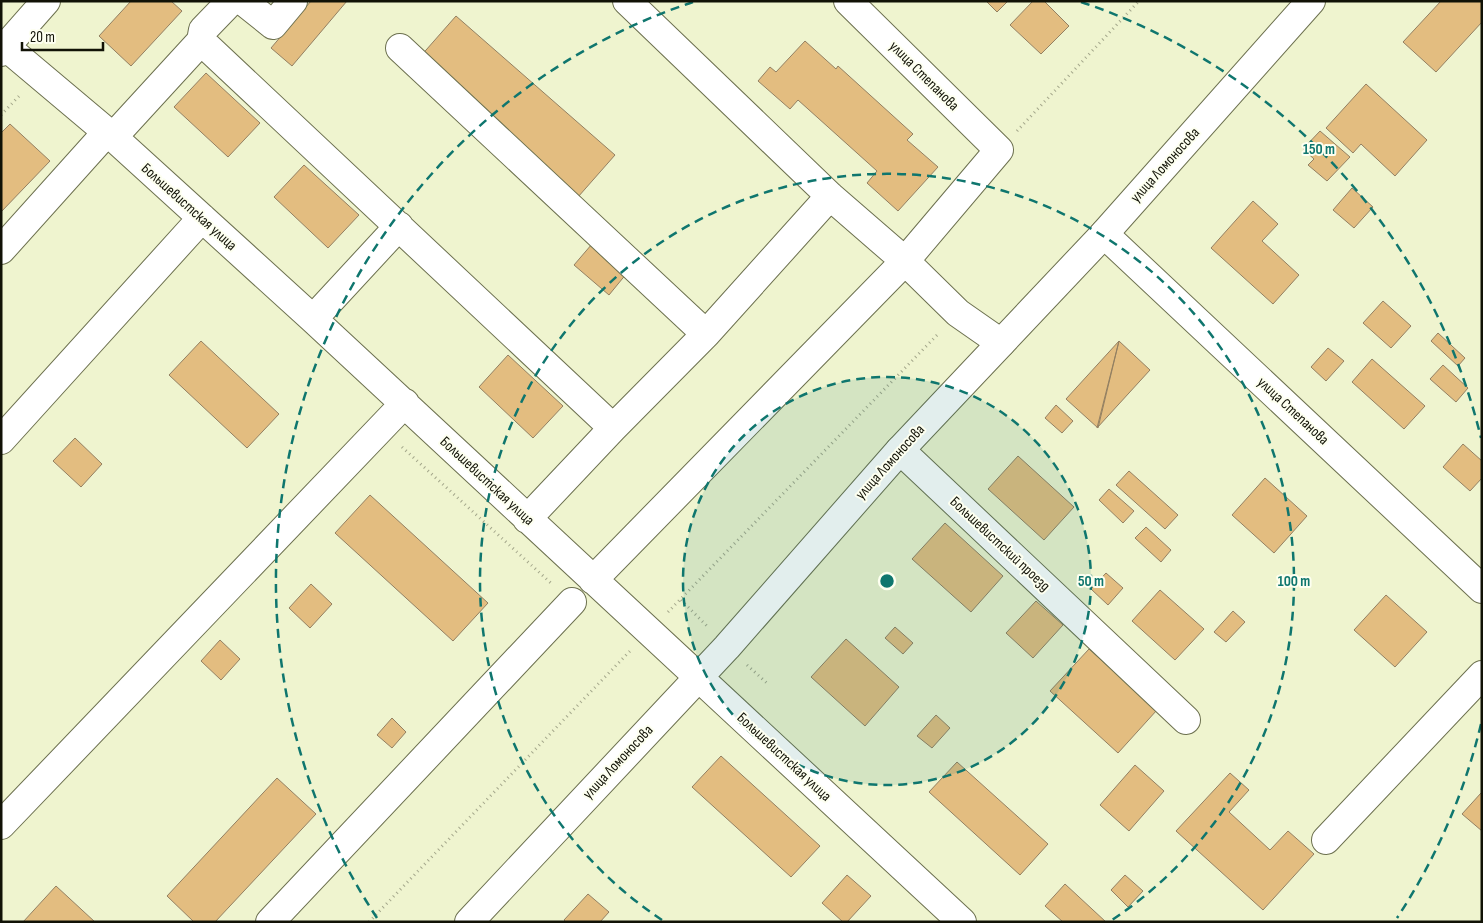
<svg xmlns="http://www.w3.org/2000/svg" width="1483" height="923" viewBox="0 0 1483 923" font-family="'Sofia Sans Condensed',sans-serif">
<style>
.building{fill:#e3bd80;stroke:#938062}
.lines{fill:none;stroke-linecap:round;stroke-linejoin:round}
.minor-casing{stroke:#6c704f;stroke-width:30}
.major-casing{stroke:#6c704f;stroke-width:30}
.path{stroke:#a4a78b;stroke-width:3;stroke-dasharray:1 4;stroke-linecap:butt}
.minor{stroke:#fff;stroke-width:28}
.major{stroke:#fff;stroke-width:28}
.ring{fill:none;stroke:#0f766e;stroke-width:2.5;stroke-dasharray:9 6}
.labels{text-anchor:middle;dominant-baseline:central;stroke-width:4;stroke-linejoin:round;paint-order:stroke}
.street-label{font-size:15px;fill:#111206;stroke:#fdfff0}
.centre{fill:#0f766e;stroke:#fdfff0;stroke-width:2.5}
.ring-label{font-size:15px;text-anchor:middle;font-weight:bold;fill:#0f766e;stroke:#fdfff0;stroke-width:4;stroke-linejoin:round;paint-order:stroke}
</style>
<rect width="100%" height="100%" fill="#eff4cf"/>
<path class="building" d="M 131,1 L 171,1 L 182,11 L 131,66 L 99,36 Z
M 311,1 L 347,1 L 292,66 L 271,48 Z
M 986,1 L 1008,1 L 997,12 Z
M 1033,1 L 1044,1 L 1069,26 L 1041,54 L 1010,25 Z
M 1441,1 L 1482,1 L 1482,22 L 1436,72 L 1403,42 Z
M 456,16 L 615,155 L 578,197 L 419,58 Z
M 805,41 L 836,69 L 838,66 L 913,134 L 907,140 L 938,167 L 898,211 L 867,183 L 877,171 L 798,100 L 790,109 L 758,81 L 770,67 L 776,72 Z
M 206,73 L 260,123 L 228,157 L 174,107 Z
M 1366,84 L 1427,140 L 1395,176 L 1361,144 L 1353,153 L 1326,128 Z
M 10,124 L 50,161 L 1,212 L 1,133 Z
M 1320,131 L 1350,157 L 1327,181 L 1308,165 L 1314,159 L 1303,149 Z
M 304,165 L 359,215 L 328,248 L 274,197 Z
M 1352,188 L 1373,207 L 1354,228 L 1333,210 Z
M 1253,201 L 1278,224 L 1262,241 L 1299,275 L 1273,304 L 1211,248 Z
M 592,244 L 627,273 L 609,295 L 574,265 Z
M 1383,301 L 1411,326 L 1391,348 L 1363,323 Z
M 1438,333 L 1465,358 L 1458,366 L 1431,341 Z
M 201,341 L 279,414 L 247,448 L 169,375 Z
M 1119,341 L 1098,428 L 1066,399 Z
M 1119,341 L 1150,370 L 1097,428 Z
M 1328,348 L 1344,361 L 1326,381 L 1311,367 Z
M 508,355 L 563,406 L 533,438 L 479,387 Z
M 1372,359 L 1425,406 L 1404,429 L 1352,382 Z
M 1443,365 L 1468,388 L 1456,402 L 1430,379 Z
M 1056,405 L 1073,421 L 1062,433 L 1045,418 Z
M 75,438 L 102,464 L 81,487 L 53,461 Z
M 1463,444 L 1482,461 L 1482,478 L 1470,491 L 1443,467 Z
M 1018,456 L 1074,507 L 1044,540 L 988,489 Z
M 1129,471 L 1178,515 L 1165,529 L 1116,485 Z
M 1265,478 L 1307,516 L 1274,553 L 1232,515 Z
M 1109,489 L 1134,511 L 1123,523 L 1099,500 Z
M 370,495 L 488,603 L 453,641 L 335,533 Z
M 945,523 L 1003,576 L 971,612 L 912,559 Z
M 1146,527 L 1171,550 L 1161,562 L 1135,538 Z
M 1106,573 L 1123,588 L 1108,605 L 1091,589 Z
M 311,584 L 332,604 L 310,628 L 289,608 Z
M 1160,590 L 1204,629 L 1175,660 L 1132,621 Z
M 1386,595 L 1427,632 L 1395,667 L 1354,630 Z
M 1036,601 L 1063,625 L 1033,658 L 1006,633 Z
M 1233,611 L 1245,622 L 1226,642 L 1214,632 Z
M 895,627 L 913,643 L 903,654 L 885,638 Z
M 846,639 L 899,687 L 865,726 L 811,677 Z
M 220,640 L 240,659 L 221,680 L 201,661 Z
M 1089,649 L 1157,710 L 1118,753 L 1050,691 Z
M 936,715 L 950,728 L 932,748 L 917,736 Z
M 392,718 L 406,732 L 392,748 L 377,735 Z
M 721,756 L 820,846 L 791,877 L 692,787 Z
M 957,762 L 1048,844 L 1020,875 L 929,792 Z
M 1135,765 L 1164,791 L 1129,831 L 1100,805 Z
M 1230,773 L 1249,790 L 1229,812 L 1270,850 L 1288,831 L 1314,854 L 1263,910 L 1176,831 Z
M 277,778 L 316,814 L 215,922 L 194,922 L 167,896 Z
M 1481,793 L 1482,793 L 1482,831 L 1462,814 Z
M 847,875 L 871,896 L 847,922 L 843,922 L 822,903 Z
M 1125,875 L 1143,891 L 1128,907 L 1111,890 Z
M 1065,884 L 1106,922 L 1063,922 L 1045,906 Z
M 56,886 L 95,922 L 23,922 Z
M 588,894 L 609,912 L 600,922 L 566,922 L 564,920 Z"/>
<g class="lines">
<g class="minor-casing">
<path id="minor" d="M 243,1 L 273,25 L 293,1
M 627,1 L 830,196 L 905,261 L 958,313 L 1001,343
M 201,41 L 613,428
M 6,47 L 113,137 L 313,319 L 962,922
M 400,48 L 706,334
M 1,52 L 46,1
M 113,137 L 201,41 L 203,30 L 231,1
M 1104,234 L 1482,589
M 1,250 L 107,132
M 313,319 L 399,226
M 1,440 L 202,218
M 900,450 L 1186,720
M 527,519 L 613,428 L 706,334 L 830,196
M 593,580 L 905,261 L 999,150 L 848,1
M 1,825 L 405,403
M 1326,840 L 1482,675
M 270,922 L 572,602"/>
</g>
<g class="major-casing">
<path id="major" d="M 469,922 L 727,647 L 900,450 L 1104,234 L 1311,1"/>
</g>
<path class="path" d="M 1,115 L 21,94
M 1017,131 L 1139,1
M 402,447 L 552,584
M 681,600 L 709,628
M 668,612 L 939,333
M 747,665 L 769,685
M 369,922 L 630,651"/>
<use href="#minor" class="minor"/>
<use href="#major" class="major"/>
</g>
<circle cx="887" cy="581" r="204" fill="#0f766e" fill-opacity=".12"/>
<g class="ring">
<circle cx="887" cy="581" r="204"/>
<path d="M662 920A407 407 0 1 1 1112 920"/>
<path d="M1481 724A611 611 0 0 1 1397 918M377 918A611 611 0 0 1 693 2M1081 2A611 611 0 0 1 1481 438"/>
</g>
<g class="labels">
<g class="street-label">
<text transform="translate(924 76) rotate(45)">улица Степанова</text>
<text transform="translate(1165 165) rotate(-48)">улица Ломоносова</text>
<text transform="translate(189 207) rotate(42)">Большевистская улица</text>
<text transform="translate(1293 411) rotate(43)">улица Степанова</text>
<text transform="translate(890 462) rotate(-48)">улица Ломоносова</text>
<text transform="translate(487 481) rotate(43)">Большевистская улица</text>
<text transform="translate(1000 544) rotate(43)">Большевистский проезд</text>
<text transform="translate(784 757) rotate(43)">Большевистская улица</text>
<text transform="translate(618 762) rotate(-47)">улица Ломоносова</text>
</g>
</g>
<circle cx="887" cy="581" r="8" class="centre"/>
<g class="ring-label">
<text x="1319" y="154">150 m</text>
<text x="1091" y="586">50 m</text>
<text x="1294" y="586">100 m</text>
</g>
<rect width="1483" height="923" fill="none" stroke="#111206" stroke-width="5"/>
<path d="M22 42v8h81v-8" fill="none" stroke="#111206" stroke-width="2.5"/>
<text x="30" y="42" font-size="15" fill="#111206" stroke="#fdfff0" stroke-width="4" paint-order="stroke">20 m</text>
</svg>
